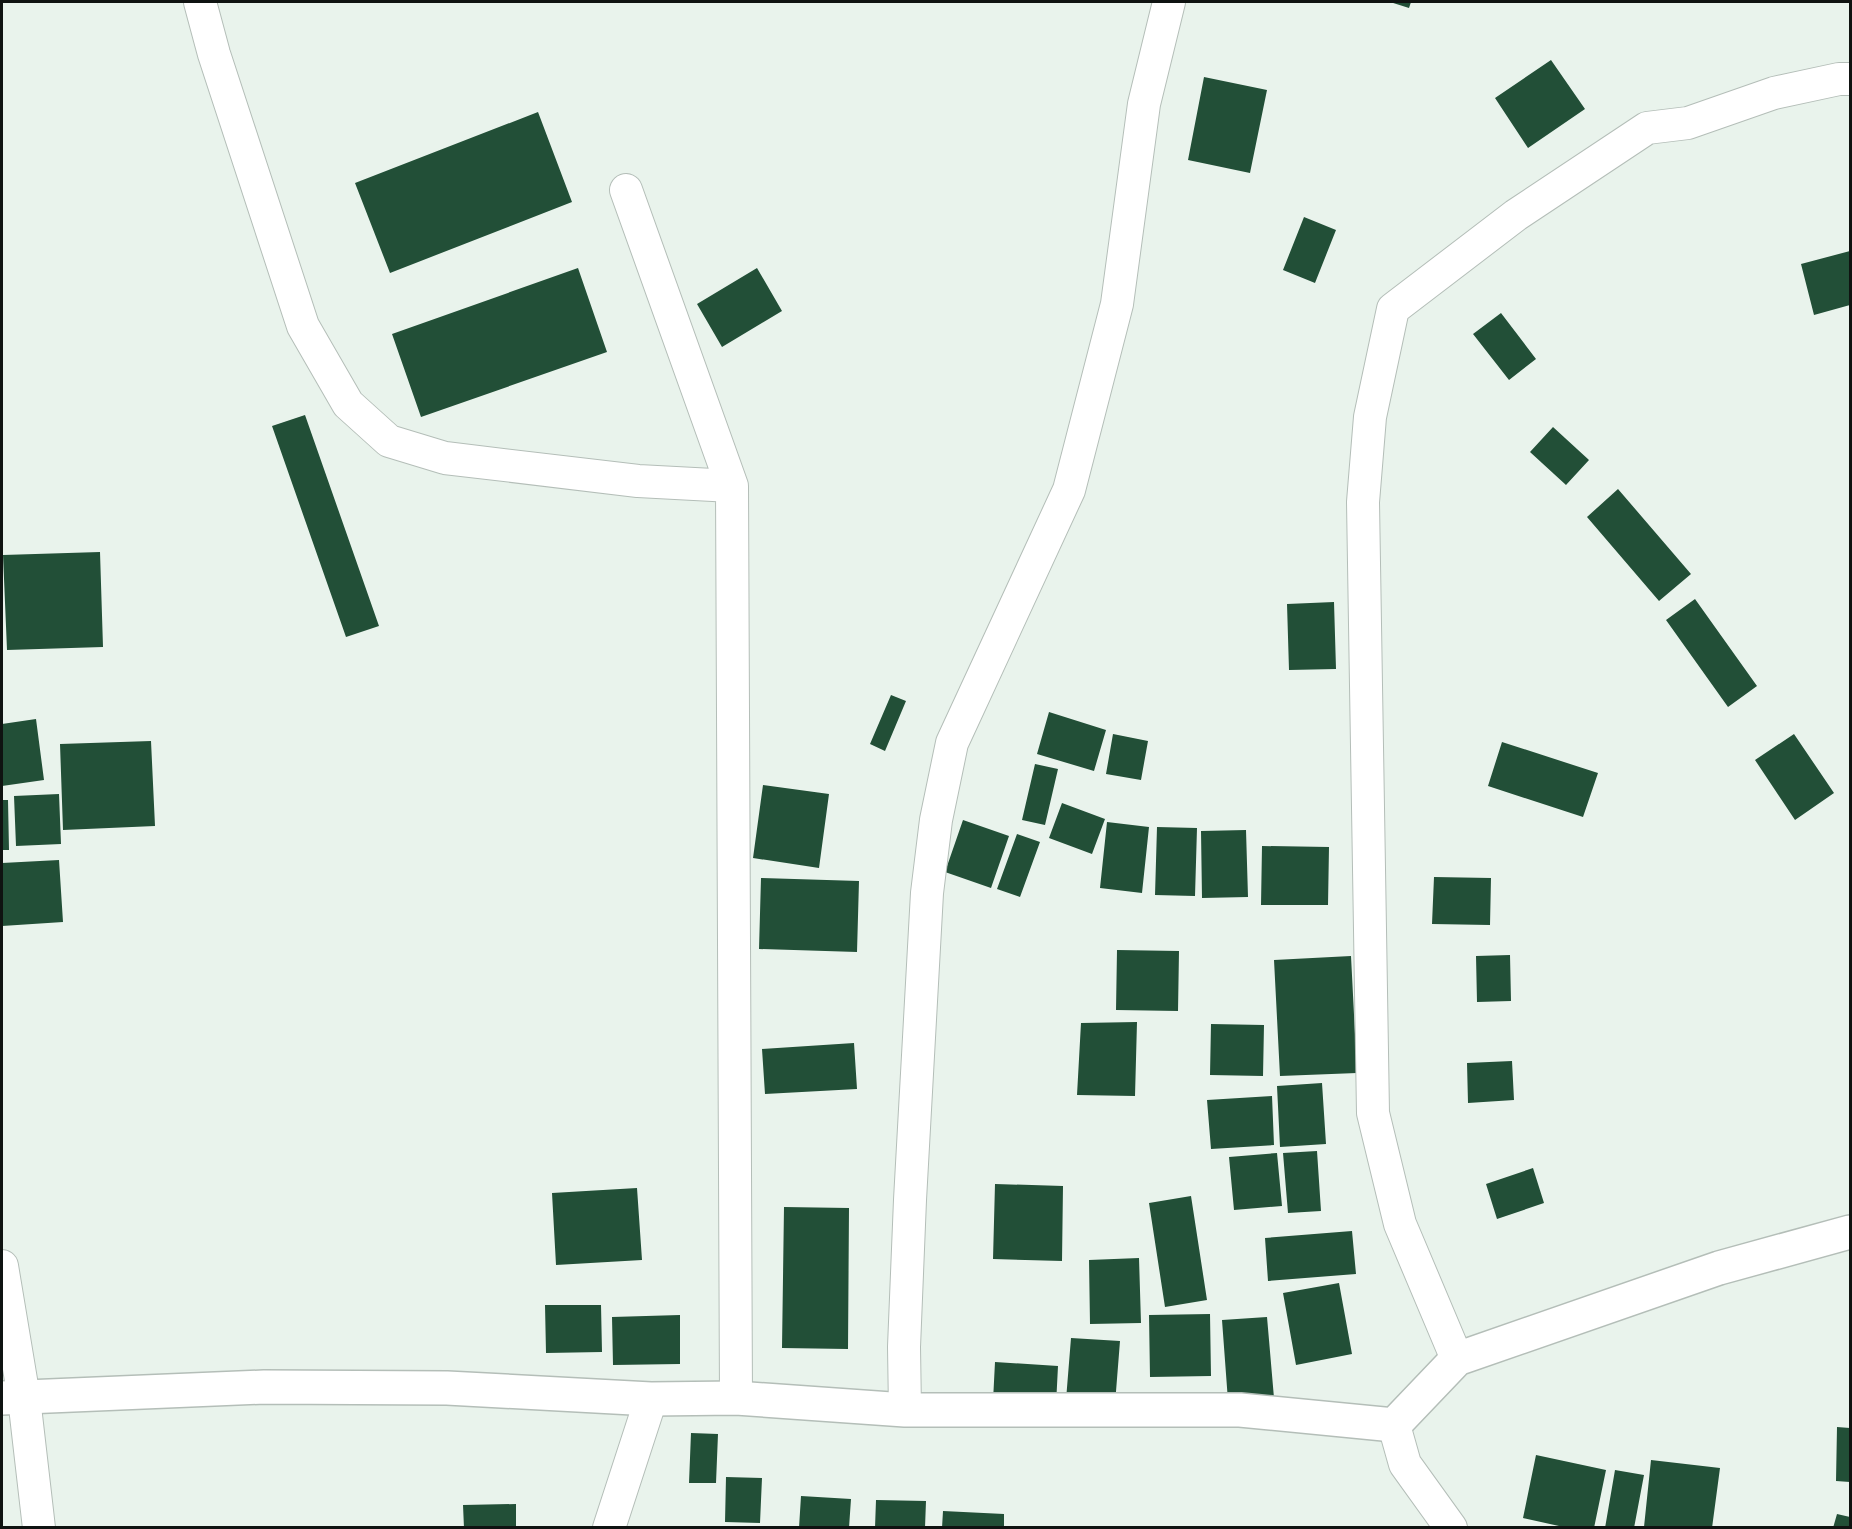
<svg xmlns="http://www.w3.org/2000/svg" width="1852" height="1529" viewBox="0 0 1852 1529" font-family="'Space Grotesk',sans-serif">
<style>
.building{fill:#224f37}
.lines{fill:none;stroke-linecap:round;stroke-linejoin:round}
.minor-casing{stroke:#b4beb8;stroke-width:34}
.tertiary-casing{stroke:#b4beb8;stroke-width:36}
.minor{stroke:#fff;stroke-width:32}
.tertiary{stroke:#fff;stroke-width:33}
</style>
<rect width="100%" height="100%" fill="#e9f3ec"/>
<path class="building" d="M 1390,2 L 1411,2 L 1409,8 Z
M 1551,60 L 1585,109 L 1528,148 L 1495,98 Z
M 1204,77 L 1267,90 L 1250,173 L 1188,160 Z
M 538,112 L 572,202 L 390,273 L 355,183 Z
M 1304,217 L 1336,230 L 1315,283 L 1283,270 Z
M 1850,251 L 1850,305 L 1814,315 L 1801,264 Z
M 578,268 L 607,352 L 421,417 L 392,334 Z
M 757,268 L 782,311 L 722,347 L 697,304 Z
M 1501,313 L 1536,359 L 1509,380 L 1473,334 Z
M 305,415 L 379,626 L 346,637 L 272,426 Z
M 1553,427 L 1589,460 L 1566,485 L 1530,452 Z
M 1618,489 L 1691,574 L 1659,601 L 1587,517 Z
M 100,552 L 103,647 L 7,650 L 3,555 Z
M 1695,599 L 1757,686 L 1728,707 L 1666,620 Z
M 1334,602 L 1336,669 L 1289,670 L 1287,604 Z
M 891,695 L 906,701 L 885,751 L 870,744 Z
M 1049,712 L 1106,730 L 1094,771 L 1037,754 Z
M 36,719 L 44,780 L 2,786 L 2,724 Z
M 1113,734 L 1148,741 L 1141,780 L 1106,774 Z
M 1794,734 L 1834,793 L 1795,820 L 1755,760 Z
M 151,741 L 155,826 L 63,830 L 60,744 Z
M 1502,742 L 1598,773 L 1583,817 L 1488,786 Z
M 1035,764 L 1058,769 L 1045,825 L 1022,820 Z
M 763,785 L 829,794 L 819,868 L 753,858 Z
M 59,794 L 61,844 L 16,846 L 14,796 Z
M 2,800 L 8,800 L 9,850 L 2,850 Z
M 1062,803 L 1105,819 L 1092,854 L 1049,838 Z
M 963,820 L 1009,836 L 991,888 L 945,872 Z
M 1107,822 L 1149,827 L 1142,893 L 1100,888 Z
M 1157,827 L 1197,828 L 1195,896 L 1155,895 Z
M 1246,830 L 1248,897 L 1202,898 L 1201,831 Z
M 1017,834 L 1040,842 L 1020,897 L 997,889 Z
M 1262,846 L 1329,847 L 1328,905 L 1261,905 Z
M 59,860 L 63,922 L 2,926 L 2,863 Z
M 1434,877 L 1491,878 L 1490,925 L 1432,924 Z
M 761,878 L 859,881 L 857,952 L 759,949 Z
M 1117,950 L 1179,951 L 1178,1011 L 1116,1010 Z
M 1510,955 L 1511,1001 L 1477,1002 L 1476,956 Z
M 1351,956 L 1357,1073 L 1280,1076 L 1274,960 Z
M 1137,1022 L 1135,1096 L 1077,1095 L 1081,1023 Z
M 1211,1024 L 1264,1025 L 1263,1076 L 1210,1075 Z
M 854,1043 L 857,1089 L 765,1094 L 762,1049 Z
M 1512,1061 L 1514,1100 L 1468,1103 L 1467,1063 Z
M 1322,1083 L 1326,1144 L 1280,1147 L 1277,1086 Z
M 1272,1096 L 1274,1145 L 1211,1149 L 1207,1100 Z
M 1317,1151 L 1321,1211 L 1288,1213 L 1283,1153 Z
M 1277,1153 L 1282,1206 L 1234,1210 L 1229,1157 Z
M 1533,1168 L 1544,1203 L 1497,1219 L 1486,1184 Z
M 995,1184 L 1063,1186 L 1062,1261 L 993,1259 Z
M 637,1188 L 642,1260 L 556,1265 L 552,1193 Z
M 1191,1196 L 1207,1300 L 1165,1307 L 1149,1203 Z
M 784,1207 L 849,1208 L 848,1349 L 782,1348 Z
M 1352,1231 L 1356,1274 L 1268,1281 L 1265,1238 Z
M 1139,1258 L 1141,1323 L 1090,1324 L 1089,1260 Z
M 1339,1283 L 1352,1354 L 1296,1365 L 1283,1293 Z
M 545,1305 L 601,1305 L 602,1352 L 546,1353 Z
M 1210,1314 L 1211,1376 L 1150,1377 L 1149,1315 Z
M 680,1315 L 680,1364 L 613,1365 L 612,1317 Z
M 1267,1317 L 1274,1398 L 1228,1401 L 1222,1320 Z
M 1071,1338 L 1120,1341 L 1115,1404 L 1066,1400 Z
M 995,1362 L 1058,1366 L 1056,1405 L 993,1401 Z
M 1837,1427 L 1850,1428 L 1850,1482 L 1836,1481 Z
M 691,1433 L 718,1434 L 716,1483 L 689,1483 Z
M 1536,1455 L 1606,1470 L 1594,1528 L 1568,1528 L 1523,1518 Z
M 1651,1460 L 1720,1468 L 1712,1528 L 1644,1527 Z
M 1615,1470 L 1644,1475 L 1634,1528 L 1605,1528 Z
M 726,1477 L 762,1478 L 760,1523 L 725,1522 Z
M 801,1496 L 851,1499 L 849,1528 L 799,1528 Z
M 876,1500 L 926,1501 L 925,1528 L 875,1528 Z
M 516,1504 L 516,1528 L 464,1528 L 463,1505 Z
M 943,1511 L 1004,1514 L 1004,1528 L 942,1528 Z
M 1837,1514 L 1850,1517 L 1850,1528 L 1833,1528 Z"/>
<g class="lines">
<g class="minor-casing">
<path id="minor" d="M 200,2 L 214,54 L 303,326 L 348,404 L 389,441 L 445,458 L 638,481 L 732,486
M 626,190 L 732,486 L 736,1398
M 2,1266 L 24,1398 L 39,1528
M 1457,1359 L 1400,1224 L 1373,1113 L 1363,502 L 1370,417 L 1393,309 L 1516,215 L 1647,128 L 1688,123 L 1774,93 L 1839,79 L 1850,79
M 905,1410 L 904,1347 L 910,1200 L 927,893 L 936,820 L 952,743 L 1069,490 L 1117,304 L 1144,104 L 1169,2
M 1394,1425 L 1405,1464 L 1451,1528
M 609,1528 L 651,1399"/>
</g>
<g class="tertiary-casing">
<path id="tertiary" d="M 2,1398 L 264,1387 L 447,1388 L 651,1399 L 736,1398 L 905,1410 L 1240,1410 L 1394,1425 L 1457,1359 L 1719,1268 L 1850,1232"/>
</g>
<use href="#minor" class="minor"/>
<use href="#tertiary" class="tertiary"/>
</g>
<rect width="1852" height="1529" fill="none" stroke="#0f1311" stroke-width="6"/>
</svg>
